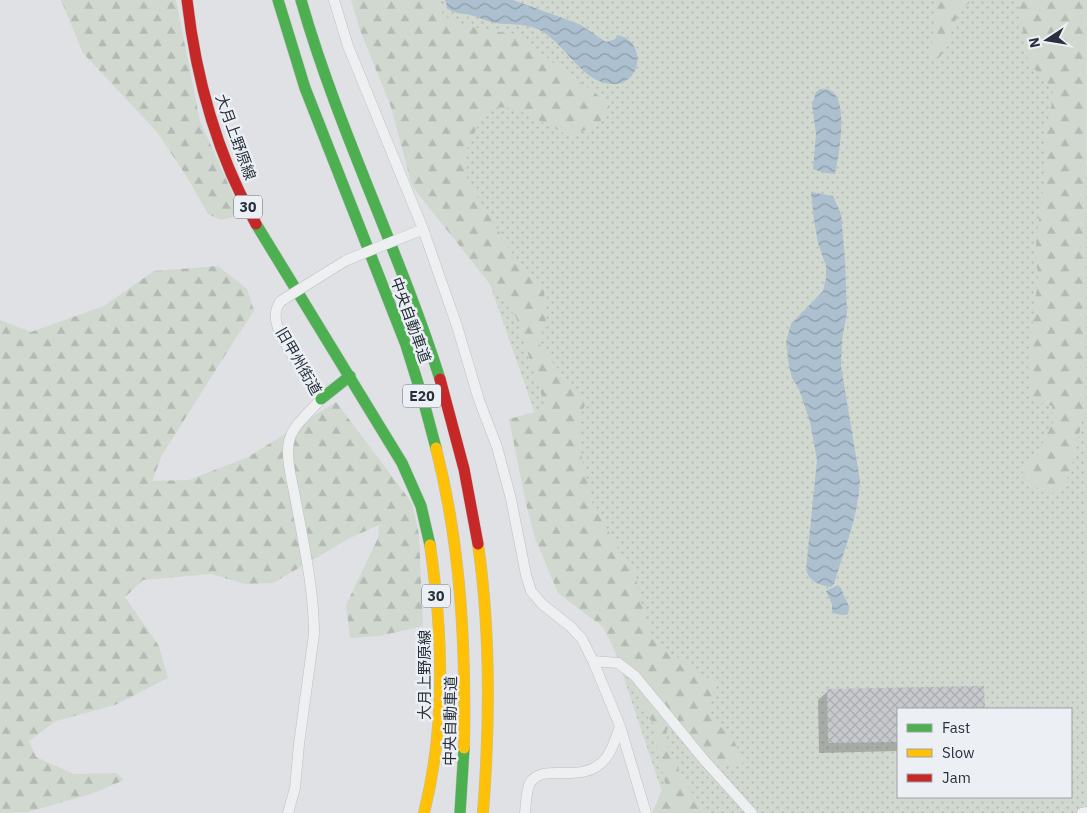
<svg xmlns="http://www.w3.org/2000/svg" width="1087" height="813" viewBox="0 0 1087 813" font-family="'IBM Plex Sans','Noto Sans JP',sans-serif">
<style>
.grass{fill:url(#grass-dots);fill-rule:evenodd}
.forest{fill:url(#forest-firs)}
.water{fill:url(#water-waves)}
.shadow{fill:#0003}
.building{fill:url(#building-cross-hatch)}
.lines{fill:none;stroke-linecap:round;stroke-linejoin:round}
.street-casing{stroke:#bdbfc2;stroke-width:11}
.fast-casing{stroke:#bcbec1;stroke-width:12}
.slow-casing{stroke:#bcbec1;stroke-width:12}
.jam-casing{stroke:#bcbec1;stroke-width:12}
.street{stroke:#eeeff1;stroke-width:10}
.fast{stroke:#4caf50;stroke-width:11}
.slow{stroke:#ffc107;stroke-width:11}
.jam{stroke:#c62828;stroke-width:11}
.street-bridge-casing{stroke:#bdbfc2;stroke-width:11;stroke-linecap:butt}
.street-bridge{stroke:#eeeff1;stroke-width:10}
.labels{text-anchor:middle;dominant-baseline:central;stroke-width:5;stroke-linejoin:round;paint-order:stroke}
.shield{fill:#ecf0f4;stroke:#626a73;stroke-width:1}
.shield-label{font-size:14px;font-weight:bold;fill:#27303c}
.street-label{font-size:15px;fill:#27303c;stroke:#ecf0f4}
</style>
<defs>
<pattern id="grass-dots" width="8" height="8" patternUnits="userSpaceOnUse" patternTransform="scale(1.25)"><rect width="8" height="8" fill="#d0d8cf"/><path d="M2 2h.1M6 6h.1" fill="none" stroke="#b3bab3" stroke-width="1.8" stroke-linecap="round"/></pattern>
<pattern id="forest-firs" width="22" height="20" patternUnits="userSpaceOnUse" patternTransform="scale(1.25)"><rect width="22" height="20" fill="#d0d8cf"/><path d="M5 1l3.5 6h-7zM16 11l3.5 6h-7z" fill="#b3bab3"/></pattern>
<pattern id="water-waves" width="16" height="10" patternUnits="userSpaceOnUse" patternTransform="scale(1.25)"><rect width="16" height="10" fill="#adc0cf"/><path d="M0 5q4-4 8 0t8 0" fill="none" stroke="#8d9ca9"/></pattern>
<pattern id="building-cross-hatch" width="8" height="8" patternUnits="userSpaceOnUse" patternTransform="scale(1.25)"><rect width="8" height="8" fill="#c7c9cc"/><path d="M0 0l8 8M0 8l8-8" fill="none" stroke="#abadb0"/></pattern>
</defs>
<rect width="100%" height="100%" fill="#dfe1e4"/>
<path class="grass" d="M 391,0 L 1082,0 L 1087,181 L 1087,813 L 669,813 L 554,468 ZM 898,709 L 1071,709 L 1071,797 L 898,797 Z"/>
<path class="forest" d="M 61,0 L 176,0 L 200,121 L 242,215 L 221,220 L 208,214 L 187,177 L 157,132 L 83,53 Z
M 351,0 L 440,0 L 443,16 L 467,26 L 521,36 L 569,76 L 592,90 L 610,106 L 598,125 L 570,136 L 514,108 L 490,107 L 481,119 L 466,151 L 467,180 L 512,253 L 544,290 L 546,319 L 539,344 L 585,405 L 578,420 L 582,459 L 592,502 L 620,552 L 634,570 L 642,605 L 653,640 L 700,674 L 714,681 L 713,695 L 708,713 L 734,741 L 744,763 L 725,765 L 667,727 L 666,743 L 683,779 L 703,809 L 707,813 L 652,813 L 665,783 L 656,744 L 656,726 L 648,717 L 603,627 L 558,593 L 535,538 L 526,504 L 509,419 L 546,409 L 516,317 L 412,186 L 391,107 L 360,30 Z
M 936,0 L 973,0 L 960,11 L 952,28 L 949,43 L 940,57 L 931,57 Z
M 1018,0 L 1087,0 L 1085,407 L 1073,462 L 1065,485 L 1048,496 L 1021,475 L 1043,443 L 1053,422 L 1052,406 L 1030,399 L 1028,361 L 1038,279 L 1036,244 L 1045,173 L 1044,135 L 1051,108 L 1053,89 L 1028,62 Z
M 218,266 L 247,289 L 254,311 L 234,341 L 162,455 L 152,481 L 189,480 L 248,457 L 336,402 L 412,503 L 419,535 L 423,626 L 379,636 L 350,638 L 346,605 L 378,538 L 379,525 L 350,538 L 273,583 L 245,584 L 211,574 L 143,580 L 125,597 L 159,646 L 168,678 L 115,705 L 56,721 L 29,741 L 36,757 L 74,774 L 116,773 L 124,780 L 94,793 L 28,812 L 0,813 L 0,320 L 31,332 L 104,306 L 154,271 Z"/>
<path class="water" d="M 445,0 L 513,0 L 579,24 L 606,42 L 615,39 L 617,35 C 646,40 643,82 615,84 C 584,86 566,45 543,32 C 528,23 511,25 495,23 C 486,21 478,17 470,15 C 462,13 455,14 448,9 Z
M 820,89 C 854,83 838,158 835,174 L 825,173 L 813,169 L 816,134 L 812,105 L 816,92 Z
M 811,192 L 833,196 L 841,214 L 845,259 L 847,313 L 842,339 L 841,366 L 860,481 C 858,517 844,550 834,584 L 831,587 C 819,585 809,582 806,569 L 817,460 L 810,422 L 799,389 L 792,378 L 789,366 L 786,342 L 791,324 L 823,291 L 826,278 L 826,266 L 818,243 L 814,220 Z
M 838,585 L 841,588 C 843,598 853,605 847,615 L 842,615 L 832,613 L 832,604 L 826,591 Z"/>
<path class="shadow" d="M 983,687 L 983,709 L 898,709 L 898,751 L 819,753 L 818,700 L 828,691 Z"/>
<path class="building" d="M 984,686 L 985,709 L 898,709 L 898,742 L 828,743 L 827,689 Z"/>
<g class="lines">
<g class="street-casing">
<path id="street" d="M 334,0 L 348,46 L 423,229 L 457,326 L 479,400 L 497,447 L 511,499 L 526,575 L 531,591 L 542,604 L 571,627 L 582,639 L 593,661 L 620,726 L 646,813
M 332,269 L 347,260
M 281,301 C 276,307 275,312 276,320 C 278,338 310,383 321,399 C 311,411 295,423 290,438 C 284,455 293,484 296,502 C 304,546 314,590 314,634 L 299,744 L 295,788 L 288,813
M 593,661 L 618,663 L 635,676 L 705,761 L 752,813
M 525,813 C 526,804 526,790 530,783 C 543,761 583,787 606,758 C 613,749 616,737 620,726
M 1082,813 L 1087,812"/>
</g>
<g class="fast-casing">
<path id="fast" d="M 278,0 L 305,88 L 406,345 L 424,403 L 436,448
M 301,0 C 338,130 399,250 440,379
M 256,224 L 402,463 L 421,506 L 430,545
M 321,399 L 350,376
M 460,813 L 464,748"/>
</g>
<g class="slow-casing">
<path id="slow" d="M 436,448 C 461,546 466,647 464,748
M 478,544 C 491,634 490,723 483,813
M 424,813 C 446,725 443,635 430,545"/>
</g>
<g class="jam-casing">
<path id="jam" d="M 187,0 C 196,79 217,155 256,224
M 440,379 L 464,469 L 478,544"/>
</g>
<use href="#street" class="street"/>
<use href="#fast" class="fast"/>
<use href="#slow" class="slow"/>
<use href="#jam" class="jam"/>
<g class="street-bridge-casing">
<path id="street-bridge" d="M 347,260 L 416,232
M 281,301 L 332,269"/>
</g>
<use href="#street-bridge" class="street-bridge"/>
</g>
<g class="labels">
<g class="shield">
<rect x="234" y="195.5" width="28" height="23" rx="4"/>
<rect x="403" y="384.5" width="38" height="23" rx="4"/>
<rect x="422" y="584.5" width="28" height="23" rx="4"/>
</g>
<g class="shield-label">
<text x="248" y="207">30</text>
<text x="422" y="396">E20</text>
<text x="436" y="596">30</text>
</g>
<g class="street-label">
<text transform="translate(236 137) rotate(70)">大月上野原線</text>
<text transform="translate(411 320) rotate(70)">中央自動車道</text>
<text transform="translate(299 361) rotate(60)">旧甲州街道</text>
<text transform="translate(424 675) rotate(-90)">大月上野原線</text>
<text transform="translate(450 721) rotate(-89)">中央自動車道</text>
</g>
</g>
<rect x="897" y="708" width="175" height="90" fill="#ecf0f4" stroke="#9da3aa"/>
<rect x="907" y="724" width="25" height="8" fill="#4caf50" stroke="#9da3aa"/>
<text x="942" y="733" font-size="15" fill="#27303c">Fast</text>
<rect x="907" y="749" width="25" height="8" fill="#ffc107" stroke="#9da3aa"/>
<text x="942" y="758" font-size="15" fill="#27303c">Slow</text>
<rect x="907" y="774" width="25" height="8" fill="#c62828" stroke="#9da3aa"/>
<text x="942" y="783" font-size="15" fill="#27303c">Jam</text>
<g transform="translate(1047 40) rotate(258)" stroke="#ecf0f4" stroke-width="4" paint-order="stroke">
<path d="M0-4L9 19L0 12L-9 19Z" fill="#27303c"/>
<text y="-8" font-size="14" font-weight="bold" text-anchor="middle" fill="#27303c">N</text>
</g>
</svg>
